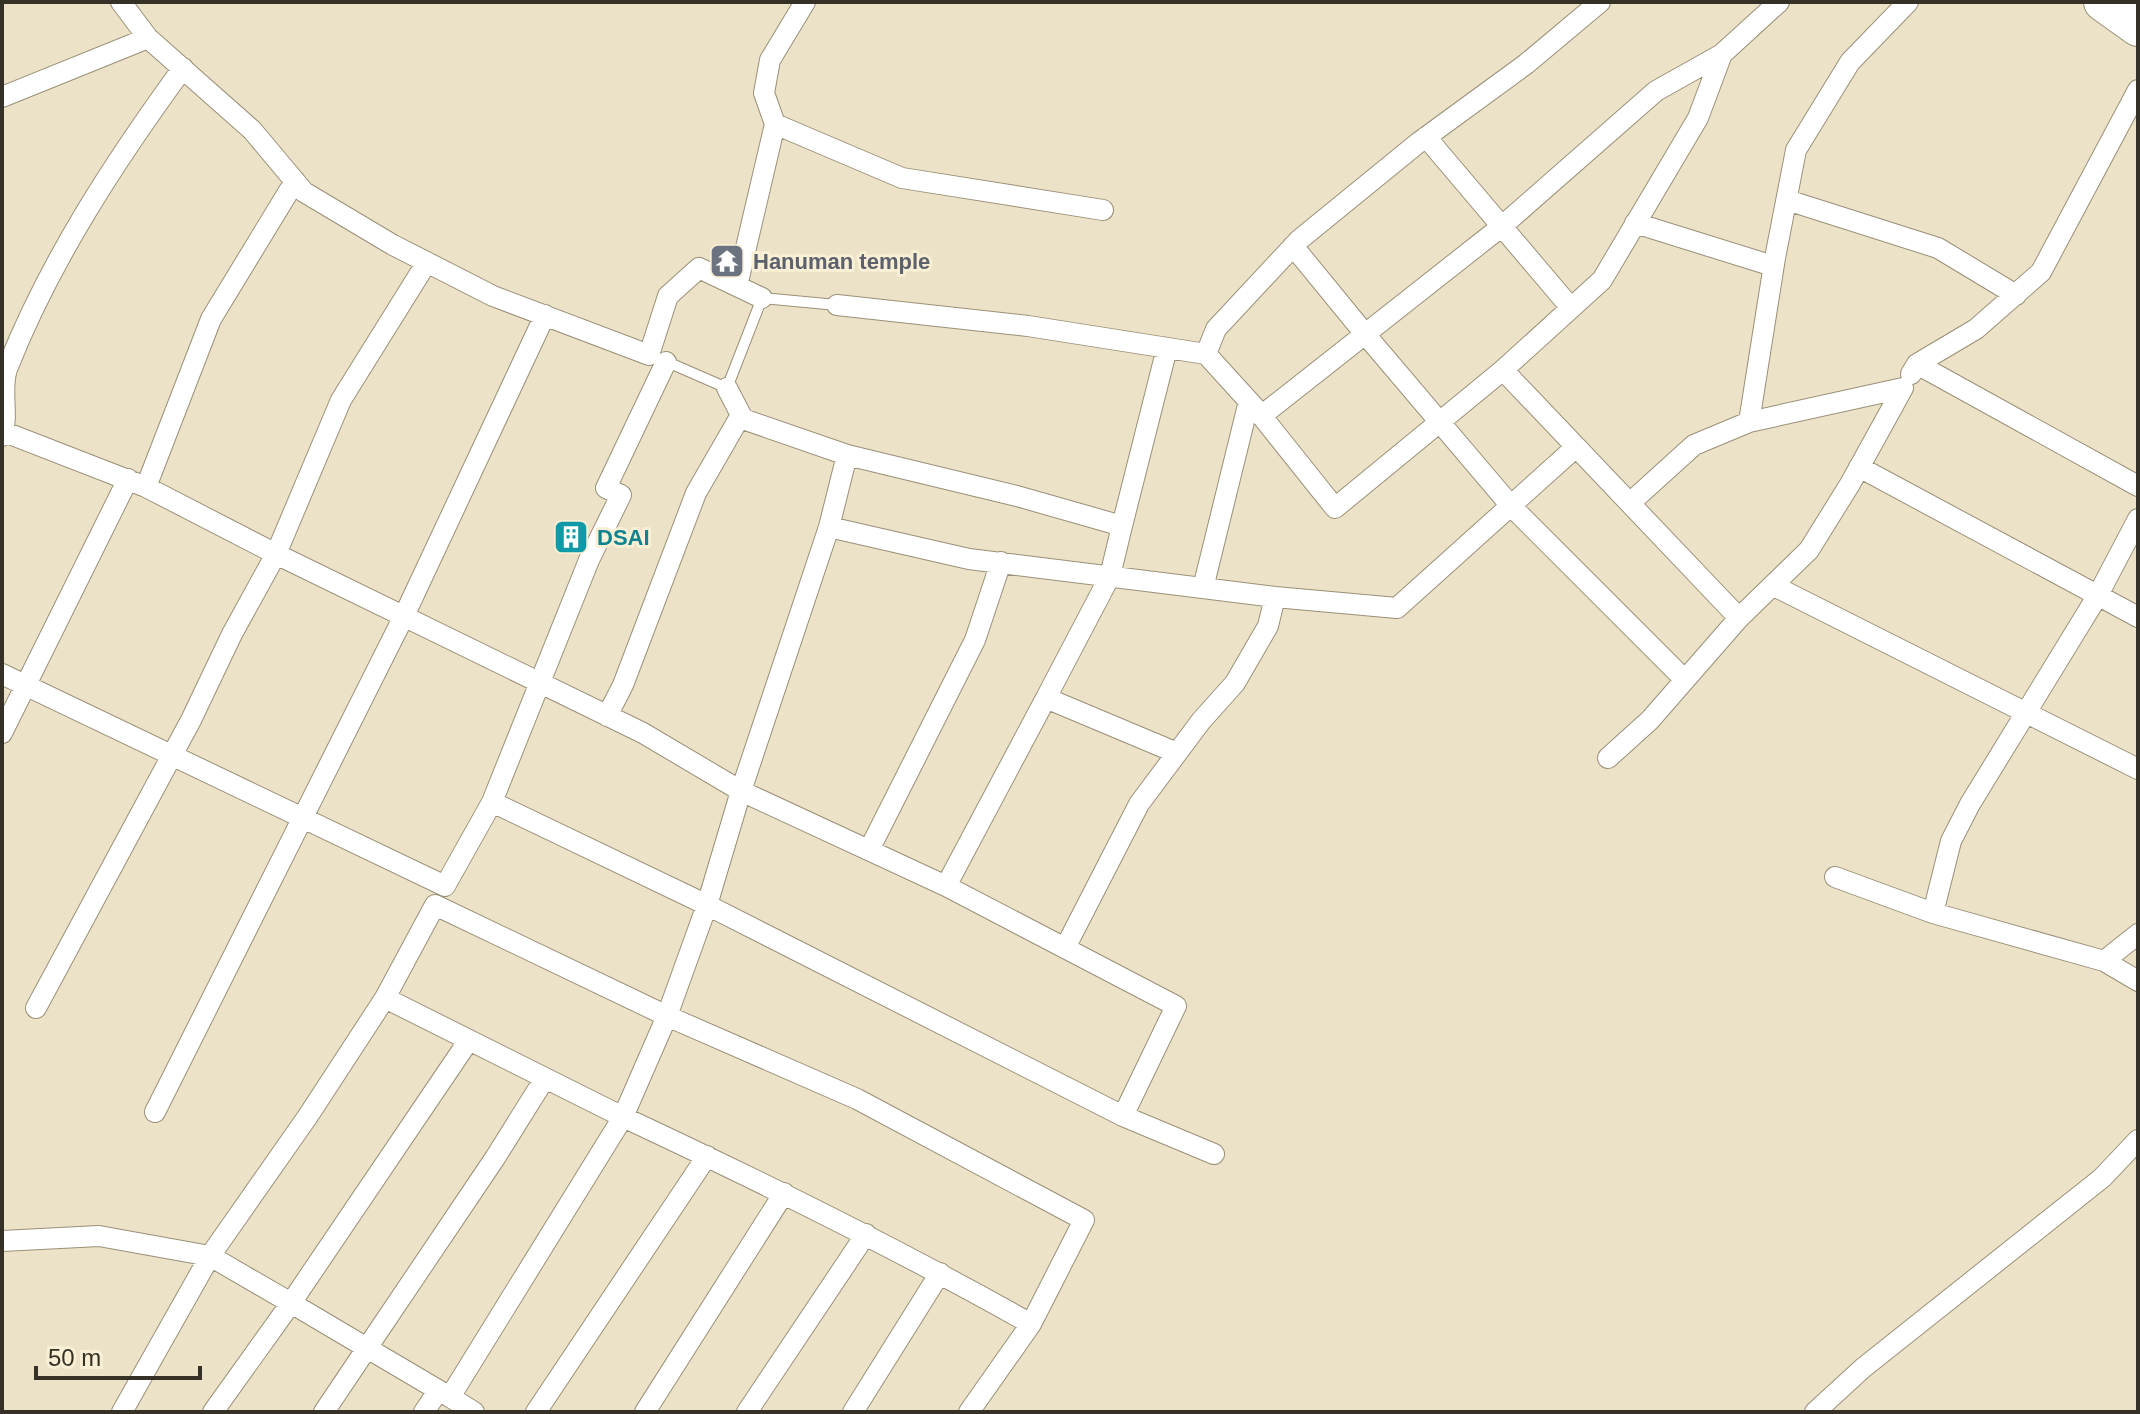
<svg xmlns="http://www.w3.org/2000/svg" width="2140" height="1414" viewBox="0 0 2140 1414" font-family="Arial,sans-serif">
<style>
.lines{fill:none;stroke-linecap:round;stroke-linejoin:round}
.lane-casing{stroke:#9a9078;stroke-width:12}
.street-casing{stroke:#9a9078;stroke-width:22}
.highway-casing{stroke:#9a9078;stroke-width:40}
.lane{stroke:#fff;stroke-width:10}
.street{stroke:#fff;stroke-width:20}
.highway{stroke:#fff;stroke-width:38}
.labels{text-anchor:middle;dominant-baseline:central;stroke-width:6;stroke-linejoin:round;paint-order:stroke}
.worship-label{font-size:22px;font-weight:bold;fill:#5b616d;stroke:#f9efd4;text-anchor:start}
.culture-label{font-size:22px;font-weight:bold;fill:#0d838f;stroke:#f9efd4;text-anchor:start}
</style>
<rect width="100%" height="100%" fill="#ece2c7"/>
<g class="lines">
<g class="lane-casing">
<path id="lane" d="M 665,361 L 727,388 L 762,298 L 837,305"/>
</g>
<g class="street-casing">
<path id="street" d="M 121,2 L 148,38 L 252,130 L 304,192 L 393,245 L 493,296 L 649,355 L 668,296 L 699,268 L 762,298
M 2,97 L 148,38
M 775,124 L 764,93 L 770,60 L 805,2
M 1426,137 L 1571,308
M 1787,200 L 1938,248 L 2016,295
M 1635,223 L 1773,266
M 1293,246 L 1365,334 L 1511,506 L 1685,680
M 737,286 L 775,124 L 902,178 L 1103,210
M 837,305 L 1028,326 L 1206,354 L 1256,409 L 1335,508 L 1503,370 L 1739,618 L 1809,550 L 1850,484 L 1903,388 L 1749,422 L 1775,258 L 1796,150 L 1850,62 L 1908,2
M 1206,354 L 1216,329 L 1299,240 L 1418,143 L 1526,64 L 1600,2
M 1917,364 L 1976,329 L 2041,272 L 2138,90
M 1503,370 L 1602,280 L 1698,118 L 1722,54 L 1779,2
M 1911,374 L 1917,364 L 2138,486
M 1261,416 L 1501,227 L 1656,91 L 1722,54
M 2,431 L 146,487 L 276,554 L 341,400 L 427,262
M 2,436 C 9,415 0,390 7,369 C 49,262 115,161 183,68
M 847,455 L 1017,496 L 1122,526 L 1110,576 L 1046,698 L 1177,753
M 1859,467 L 2138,617
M 146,487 L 211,319 L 295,181
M 1630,503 L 1694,445 L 1749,422
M 1122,526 L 1167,348
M 829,527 L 969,559 L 1275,597
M 1774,586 L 2138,769
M 1203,588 L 1249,401
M 2,674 L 445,886 L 492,802 L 589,560 L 621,495 L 606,488 L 666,362
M 607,716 L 623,685 L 696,493 L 741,415
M 2,733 L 128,479
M 1608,758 L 1650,720 L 1739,618
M 492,802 L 707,905 L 741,791 L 829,527 L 847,455 L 743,419 L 727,388
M 869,850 L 975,640 L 1001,562
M 1835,877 L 1933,913
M 946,886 L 1176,1006 L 1123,1116
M 2138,934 L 2104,961 L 2138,981
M 1065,948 L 1139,804 L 1201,721 L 1235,683 L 1268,626 L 1275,597 L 1397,608 L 1576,447
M 2104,961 L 1933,913 L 1951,841 L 1970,804 L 2098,595 L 2138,519
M 385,998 L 435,905 L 667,1016 L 857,1099 L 1084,1220 L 1031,1324 C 898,1249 762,1182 623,1117 L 667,1016 L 707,905 L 1123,1116 L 1214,1154
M 36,1008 L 191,720 L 232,634 L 276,554 L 643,733 L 741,791 L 946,886 L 1046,698
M 155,1112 L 404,616 L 545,315
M 2,1241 L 99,1236 L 210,1256 L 308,1116 L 385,998 L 623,1117 L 450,1397 L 367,1348 L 495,1158 L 545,1078
M 450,1397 L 474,1412
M 122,1412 L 210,1256 L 291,1303 L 213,1412
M 324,1412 L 367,1348 L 291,1303 L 469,1040
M 424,1412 L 438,1391
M 536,1412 L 707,1156
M 645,1412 L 784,1193
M 747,1412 L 866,1234
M 853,1412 L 940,1273
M 969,1412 L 1031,1324
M 1815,1412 L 1863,1368 L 2102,1178 L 2138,1140"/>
</g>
<g class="highway-casing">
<path id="highway" d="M 2103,2 L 2138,27"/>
</g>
<use href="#lane" class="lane"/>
<use href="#street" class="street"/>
<use href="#highway" class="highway"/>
</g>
<defs>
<g id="temple-square" transform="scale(1.8)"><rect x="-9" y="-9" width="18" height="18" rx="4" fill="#6b7280" stroke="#f9efd4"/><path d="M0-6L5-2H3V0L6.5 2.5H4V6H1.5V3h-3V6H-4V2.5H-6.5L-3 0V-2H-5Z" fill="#fff"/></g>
<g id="building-square" transform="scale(1.8)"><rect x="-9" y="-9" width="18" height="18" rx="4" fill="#0f9aa8" stroke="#f9efd4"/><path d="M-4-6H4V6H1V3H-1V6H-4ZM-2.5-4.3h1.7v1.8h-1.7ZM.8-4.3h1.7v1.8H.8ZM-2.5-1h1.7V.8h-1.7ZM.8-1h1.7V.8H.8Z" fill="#fff"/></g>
</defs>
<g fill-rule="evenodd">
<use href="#temple-square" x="727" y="261"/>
<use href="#building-square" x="571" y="537"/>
</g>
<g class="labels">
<g class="worship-label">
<text x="753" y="261">Hanuman temple</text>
</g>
<g class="culture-label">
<text x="597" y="537">DSAI</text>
</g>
</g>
<rect width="2140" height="1414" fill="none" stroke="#353127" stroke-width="8"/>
<path d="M36 1366v12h164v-12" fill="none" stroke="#353127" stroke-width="4"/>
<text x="48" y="1366" font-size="24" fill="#353127" stroke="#f9efd4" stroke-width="6" paint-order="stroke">50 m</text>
</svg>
